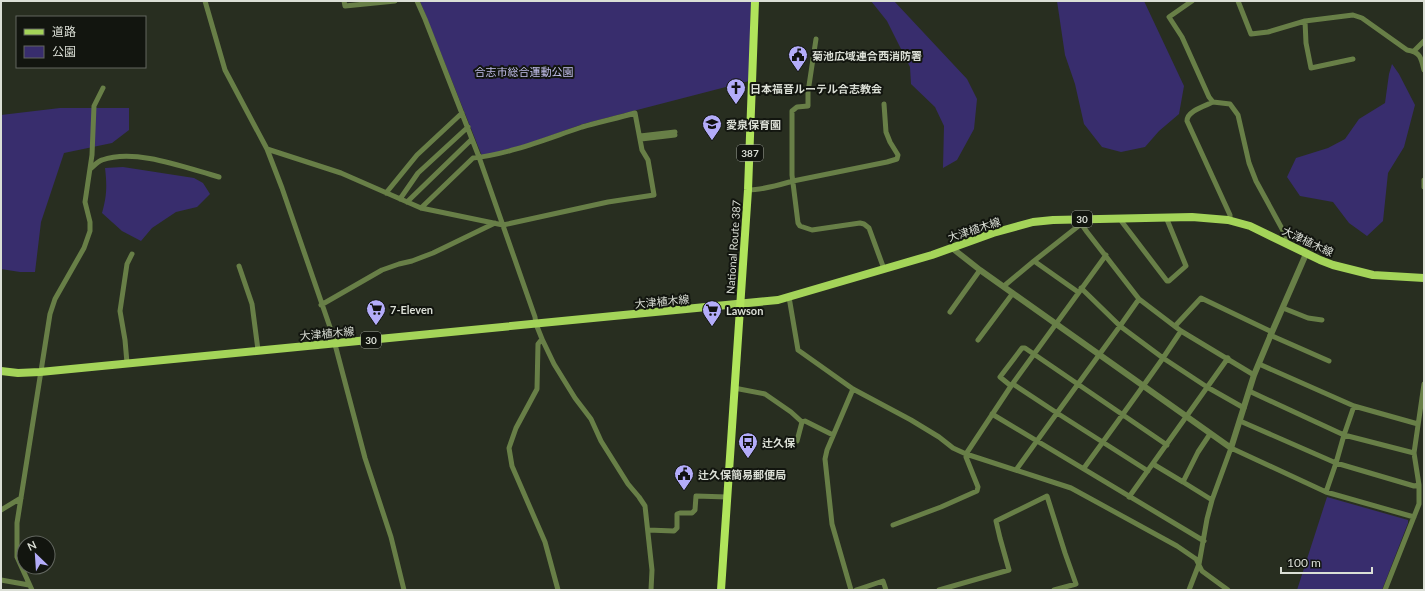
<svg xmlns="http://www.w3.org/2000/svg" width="1425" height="591" viewBox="0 0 1425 591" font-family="Lato,'Noto Sans JP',sans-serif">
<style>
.green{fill:#382d6d}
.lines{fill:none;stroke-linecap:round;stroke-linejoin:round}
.minor{stroke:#687f47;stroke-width:5}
.tertiary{stroke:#687f47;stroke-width:6}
.primary{stroke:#a4d459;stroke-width:8}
.trunk{stroke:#b0e45b;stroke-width:8}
.labels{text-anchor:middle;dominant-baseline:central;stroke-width:4;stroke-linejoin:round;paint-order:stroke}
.shield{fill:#12150f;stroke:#9fa29a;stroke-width:1}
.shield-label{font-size:10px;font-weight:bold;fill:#dbdfd6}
.poi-label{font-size:11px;font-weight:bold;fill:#dbdfd6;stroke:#12150f;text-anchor:start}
.park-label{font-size:11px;fill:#c2bfec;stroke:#12150f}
.street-label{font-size:11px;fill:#dbdfd6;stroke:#12150f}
</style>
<rect width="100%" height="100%" fill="#282e20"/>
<path class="green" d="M 420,1 L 751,1 L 749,81 L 583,124 L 527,144 L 482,156 Z
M 871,1 L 894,1 L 967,79 L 977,99 L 974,129 L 957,160 L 943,168 L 944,126 L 935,107 L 911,84 L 910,67 L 887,21 Z
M 1057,1 L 1144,1 L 1184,86 L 1179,114 L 1159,131 L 1145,147 L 1121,152 L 1102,147 L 1084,124 L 1075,84 L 1065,55 Z
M 1392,64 L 1399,74 L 1415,105 L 1404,147 L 1388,173 L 1383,221 L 1367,236 L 1349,223 L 1333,202 L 1300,196 L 1287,177 L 1296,158 L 1328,148 L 1345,139 L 1359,119 L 1385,103 L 1389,74 Z
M 60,108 L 129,108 L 129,130 L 112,143 L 64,153 L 41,222 L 35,272 L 20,272 L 1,269 L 1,115 Z
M 123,167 L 194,178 L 203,183 L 210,194 L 197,207 L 176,212 L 152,228 L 141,241 L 122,231 L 102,213 C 107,196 107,185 105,168 Z
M 1327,497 L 1408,520 L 1408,523 L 1382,590 L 1297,590 Z"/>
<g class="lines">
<path class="minor" d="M 205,1 L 225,70 L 267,149 L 282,188 L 332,333 L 365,458 L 391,537 L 404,590
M 344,1 L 345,6 L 395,1
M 417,1 L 425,19 L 479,157 L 535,317 L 536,324 L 542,339 L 554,364 L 575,398 L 591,419 L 601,441 L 628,484 L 639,497 L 645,506 L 652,570 L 651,590
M 1192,1 L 1169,17 L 1182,37 L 1209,97 L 1213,102 L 1230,104 L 1238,115 L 1249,163 L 1256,181 L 1286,236 L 1288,245
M 1238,1 L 1251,34 L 1268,32 L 1305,21 L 1353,15 L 1362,18 L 1407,50 C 1420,52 1421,57 1424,70
M 1305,21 L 1306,43 L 1311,68 L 1353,59
M 816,39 L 808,92 L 808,106 L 797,107 L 792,111 L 792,175 L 798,223 L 800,226 L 812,230 L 860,223 L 864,224 L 869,228 L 884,269
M 1414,51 L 1424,41
M 1213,102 C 1205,106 1187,111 1187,121 L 1230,215 L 1230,220
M 640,136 L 675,132
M 641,139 L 675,135
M 267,149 L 341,173 L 421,208 L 503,225 L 608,202 L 654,195 L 648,160 L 642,150 L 635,113 C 618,118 599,122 582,127 C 546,139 510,154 473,158 L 421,208
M 90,169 C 94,166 98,161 102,160 C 136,148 186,168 219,177
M 1424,180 L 1424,187
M 748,190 C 763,190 779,185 793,181 L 887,162 L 897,159 L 898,155 L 890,142 L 886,132 L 884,104
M 386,193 L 417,155 L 462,113
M 400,199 L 418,173 L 468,127
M 407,202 L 472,139
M 1120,218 L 1122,222 L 1167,281 L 1169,281 L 1186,266 L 1166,217
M 1078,219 L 1087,232 L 1139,299 L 1181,331 L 1254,375
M 239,266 L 252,304 L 258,350
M 1004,286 L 1034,261
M 1081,288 L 1120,326 L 1139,299
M 1078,292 L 1034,261 L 1081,224
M 789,297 L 798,350 L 853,389 L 911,420 L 939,437 L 953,448 L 966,454 L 1071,488 L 1177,546 L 1196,559 L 1202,571 L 1228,590
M 321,305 L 382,270 L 399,264 L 412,261 L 433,253 L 495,223
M 1283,308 L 1308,318 L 1322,320
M 950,312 L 980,270
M 1175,326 L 1201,298 L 1272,332
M 1181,331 L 1163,358 L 1207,387 L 1244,408
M 1270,335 L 1329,361
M 542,339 L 538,344 L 537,389 L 516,428 L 509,448 L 512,466 L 545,542 L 558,590
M 978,340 L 1013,293
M 127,363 L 125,340 L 120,311 L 127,264 L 132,254
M 1259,364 L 1354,406 L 1418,424
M 1013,384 L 1057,413 L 1016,470
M 1011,386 L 1000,377 L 1022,348 L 1025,348 L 1167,445
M 734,388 L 765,394 L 791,412 L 802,422 L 805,421 L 833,435
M 1354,406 L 1344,435 L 1414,453
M 992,414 L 1204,541
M 1240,421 L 1336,463 L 1344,435 L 1249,391
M 1210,434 L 1198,452 L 1183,482 L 1212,500
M 797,441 L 802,422
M 1153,464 L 1183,482
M 1084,468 C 1110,432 1137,395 1163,358 L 1120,326 L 1057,413 L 1148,471
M 1326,492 L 1336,463 L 1414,486 L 1419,485
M 1129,497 L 1228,358
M 1,510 L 21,498
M 893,525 L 941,507 L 977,491 L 978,487 L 966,457 L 966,454 L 1011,386 L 1106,255
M 648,530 L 674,531 L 677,528 L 677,514 L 680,513 L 692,513 L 695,510 L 696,496 L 727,497
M 1,580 L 29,585
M 32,590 L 17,557 L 17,523 L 50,314 L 55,299 L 84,248 L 90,231 L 90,222 L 85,202 L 92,155 L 94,106 L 103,88
M 851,590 L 832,524 L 825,459 L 827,450 L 853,389
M 856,590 L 883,581 L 886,590
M 939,590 L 1009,570 L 1000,538 L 996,521 L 1047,496 L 1065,553 L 1076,584 L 1054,590
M 1189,590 L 1199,564 L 1207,519 L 1212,500 L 1231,448 L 1326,492 L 1414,517
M 1385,590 L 1419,504 L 1419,485 L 1414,453 L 1424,384"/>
<path class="tertiary" d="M 952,248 L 980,270 L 1231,448 L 1254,375 L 1272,332 L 1306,254"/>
<path class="primary" d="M 1,371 L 18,373 L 40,372 L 778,300 L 932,255 L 993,233 L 1033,222 L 1053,220 L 1192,217 L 1228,220 L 1250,226 L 1320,260 L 1333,265 L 1373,275 L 1424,278"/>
<path class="trunk" d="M 721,590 L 748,190 L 755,1"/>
</g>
<defs>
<g id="civic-pin" transform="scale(1)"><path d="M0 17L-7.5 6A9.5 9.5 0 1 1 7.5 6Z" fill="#b3acf9" stroke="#12150f"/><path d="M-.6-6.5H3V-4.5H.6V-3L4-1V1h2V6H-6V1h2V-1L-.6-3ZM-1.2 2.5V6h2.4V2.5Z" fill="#111"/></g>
<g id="church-pin" transform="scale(1)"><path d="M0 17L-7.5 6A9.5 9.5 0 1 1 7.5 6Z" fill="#b3acf9" stroke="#12150f"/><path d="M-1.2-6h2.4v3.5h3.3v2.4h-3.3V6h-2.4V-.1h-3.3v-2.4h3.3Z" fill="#111"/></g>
<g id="school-pin" transform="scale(1)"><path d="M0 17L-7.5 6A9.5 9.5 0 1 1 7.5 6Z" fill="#b3acf9" stroke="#12150f"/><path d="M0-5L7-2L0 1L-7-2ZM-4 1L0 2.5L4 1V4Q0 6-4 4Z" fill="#111"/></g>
<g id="supermarket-pin" transform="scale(1)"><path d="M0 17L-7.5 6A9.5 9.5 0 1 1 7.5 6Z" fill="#b3acf9" stroke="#12150f"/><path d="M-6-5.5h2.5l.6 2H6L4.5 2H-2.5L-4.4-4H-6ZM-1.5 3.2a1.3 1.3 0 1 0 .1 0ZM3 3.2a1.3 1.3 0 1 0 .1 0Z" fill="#111"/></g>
<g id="bus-pin" transform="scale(1)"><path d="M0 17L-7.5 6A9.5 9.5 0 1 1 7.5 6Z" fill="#b3acf9" stroke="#12150f"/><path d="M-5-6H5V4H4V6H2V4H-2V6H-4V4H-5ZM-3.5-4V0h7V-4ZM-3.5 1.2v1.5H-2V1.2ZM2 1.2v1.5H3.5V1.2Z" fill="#111"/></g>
</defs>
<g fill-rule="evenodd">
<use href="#civic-pin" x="798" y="55"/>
<use href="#church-pin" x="736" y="88"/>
<use href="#school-pin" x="712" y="124"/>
<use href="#supermarket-pin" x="376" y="309"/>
<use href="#supermarket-pin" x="712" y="310"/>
<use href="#bus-pin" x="748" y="442"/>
<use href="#civic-pin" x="684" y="474"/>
</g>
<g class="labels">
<g class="shield">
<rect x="737" y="145" width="26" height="16" rx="3"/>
<rect x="1072" y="211" width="20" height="16" rx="3"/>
<rect x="361" y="332" width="20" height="16" rx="3"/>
</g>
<g class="shield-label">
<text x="750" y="153">387</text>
<text x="1082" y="219">30</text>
<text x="371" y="340">30</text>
</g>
<g class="poi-label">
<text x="812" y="55">菊池広域連合西消防署</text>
<text x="750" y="88">日本福音ルーテル合志教会</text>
<text x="726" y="124">愛泉保育園</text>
<text x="390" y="309">7-Eleven</text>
<text x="726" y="310">Lawson</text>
<text x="762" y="442">辻久保</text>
<text x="698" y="474">辻久保簡易郵便局</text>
</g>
<g class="park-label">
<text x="524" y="71">合志市総合運動公園</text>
</g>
<g class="street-label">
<text transform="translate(974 229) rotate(-18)">大津植木線</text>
<text transform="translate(1308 241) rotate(25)">大津植木線</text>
<text transform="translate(733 247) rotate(-86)">National Route 387</text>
<text transform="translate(662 301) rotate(-5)">大津植木線</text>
<text transform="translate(327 333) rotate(-5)">大津植木線</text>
</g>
</g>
<rect width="1425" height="591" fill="none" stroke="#dbdfd6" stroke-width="4"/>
<rect x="16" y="16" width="130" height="52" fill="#12150f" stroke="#62665f"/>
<rect x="24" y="29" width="20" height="6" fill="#a4d459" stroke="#62665f"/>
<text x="52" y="36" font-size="12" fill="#dbdfd6">道路</text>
<rect x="24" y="46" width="20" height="12" fill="#382d6d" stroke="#62665f"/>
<text x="52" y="56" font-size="12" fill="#dbdfd6">公園</text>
<g transform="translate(36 555) rotate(335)"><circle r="19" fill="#12150f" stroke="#62665f"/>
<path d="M0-3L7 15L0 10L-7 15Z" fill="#b3acf9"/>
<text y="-6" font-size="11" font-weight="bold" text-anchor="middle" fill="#dbdfd6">N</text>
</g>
<path d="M1281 567v6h91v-6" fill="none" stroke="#dbdfd6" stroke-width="2"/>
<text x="1287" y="567" font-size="12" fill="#dbdfd6" stroke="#12150f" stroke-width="3" paint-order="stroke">100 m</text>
</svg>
